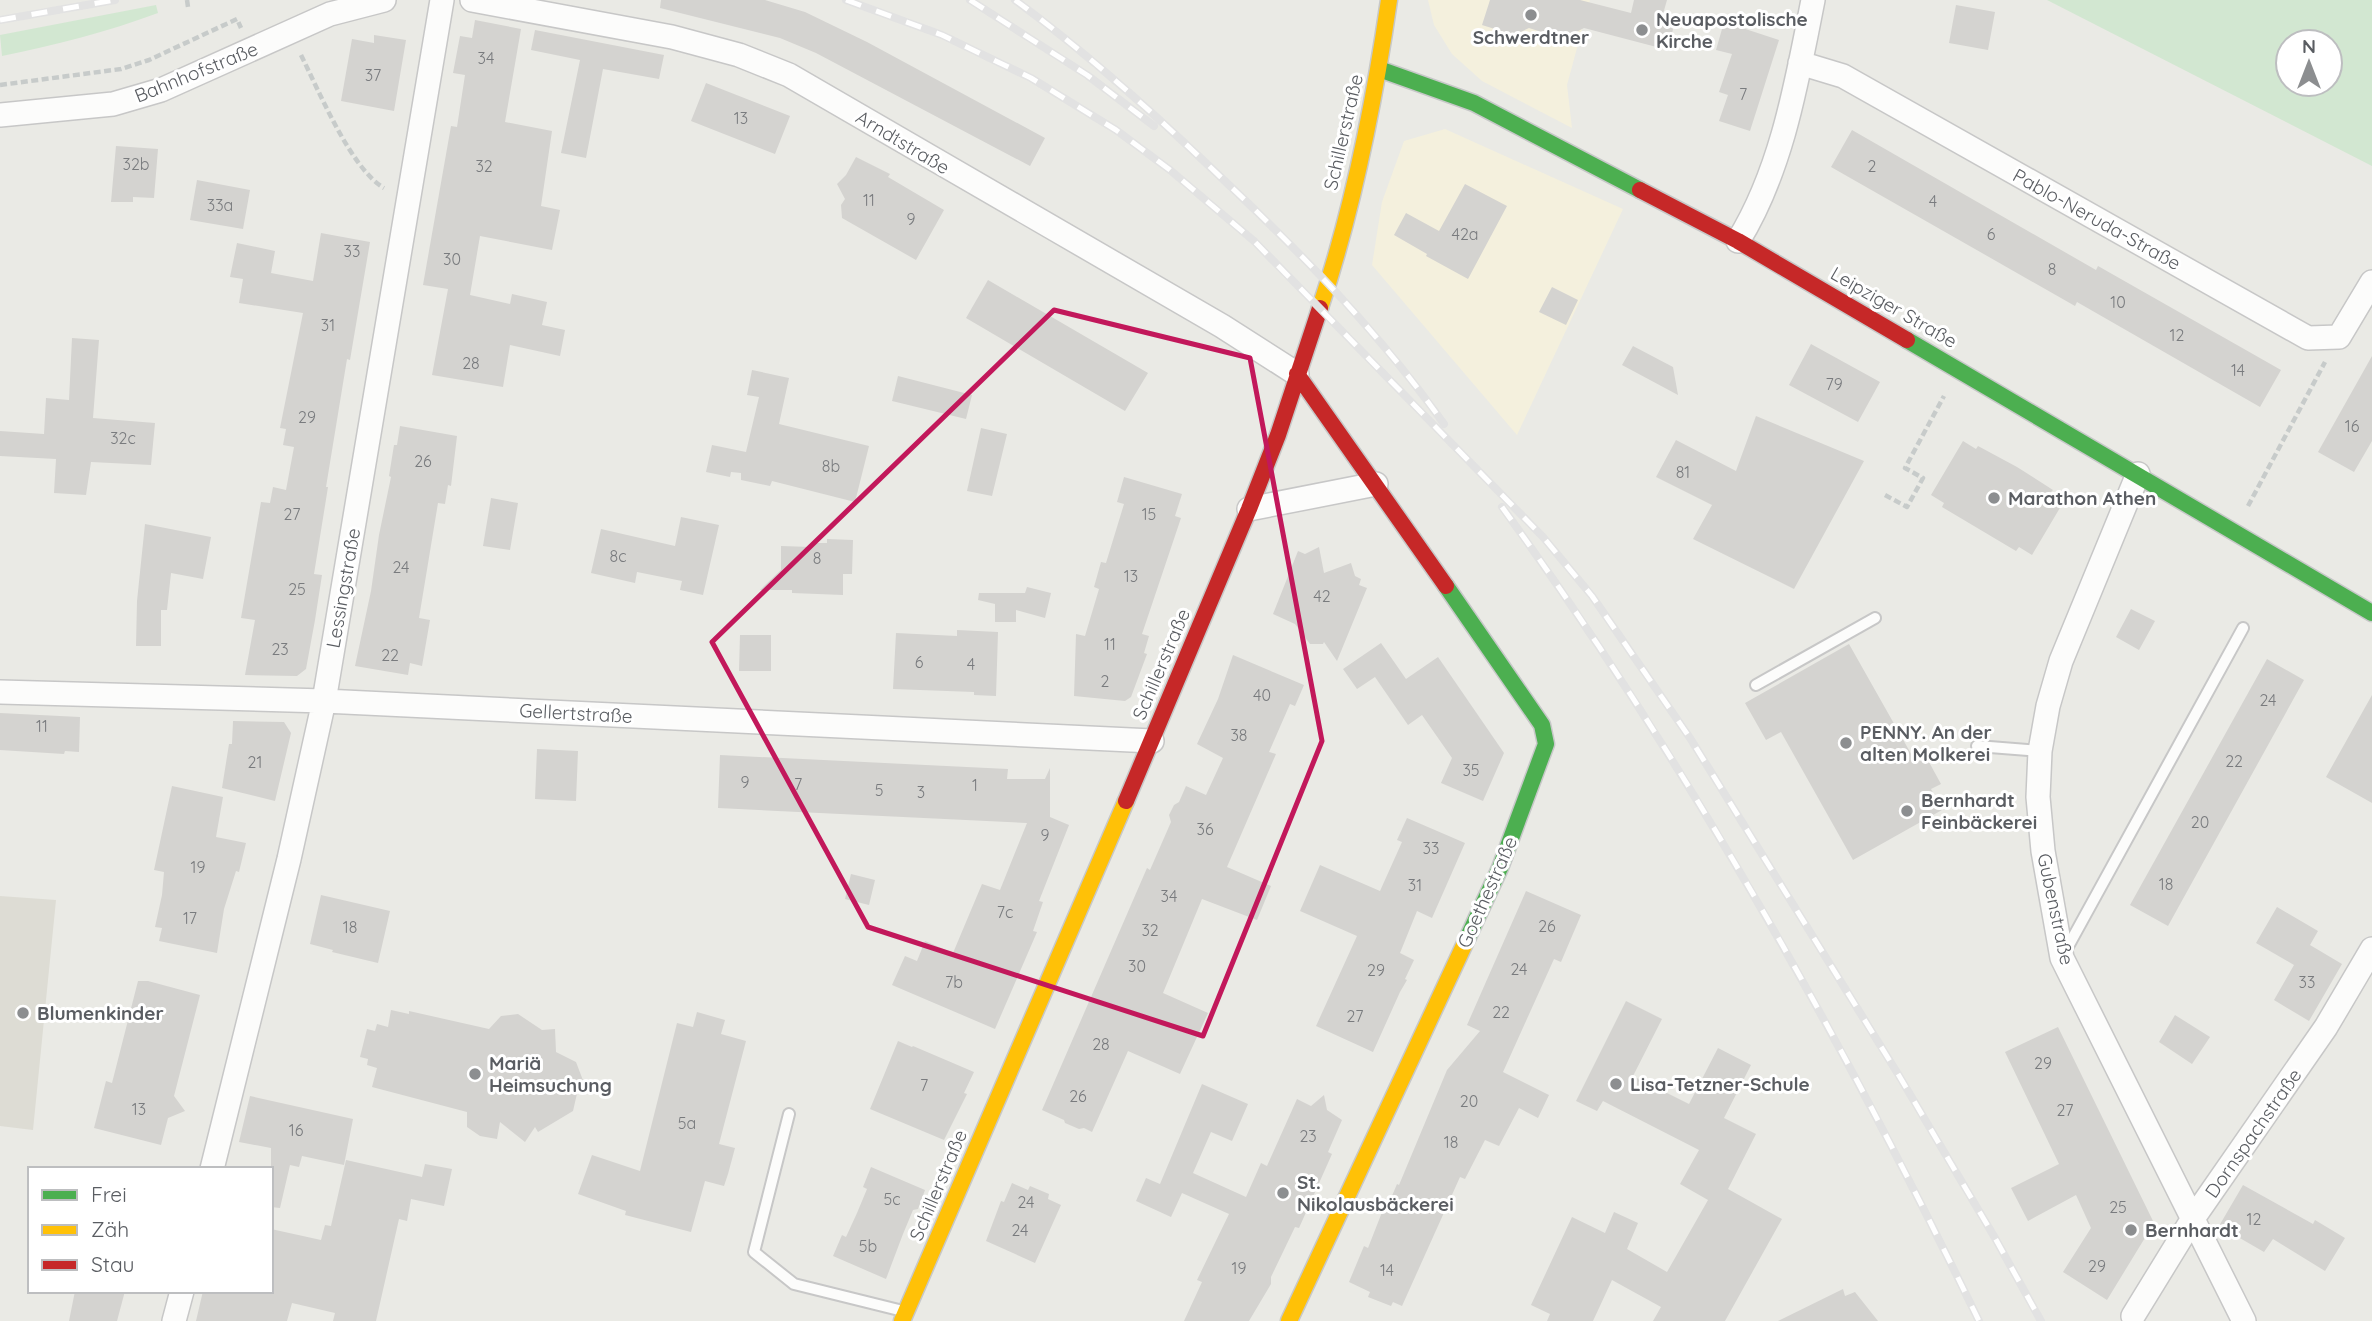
<svg xmlns="http://www.w3.org/2000/svg" width="2372" height="1321" viewBox="0 0 2372 1321" font-family="Quicksand,sans-serif">
<style>
.commercial{fill:#f4f0dd}
.education{fill:#dddcd4}
.green{fill:#d2e7d1;fill-rule:evenodd}
.building{fill:#d4d3d0}
.lines{fill:none;stroke-linecap:round;stroke-linejoin:round}
.lane-casing{stroke:#c7c7c7;stroke-width:14}
.street-casing{stroke:#c7c7c7;stroke-width:26}
.fast-casing{stroke:#c7c8c8;stroke-width:19}
.slow-casing{stroke:#c7c8c8;stroke-width:19}
.jam-casing{stroke:#c7c8c8;stroke-width:19}
.path{stroke:#c7cbca;stroke-width:4.5;stroke-dasharray:7 3.5;stroke-linecap:butt}
.lane{stroke:#fcfcfb;stroke-width:10}
.street{stroke:#fcfcfb;stroke-width:23}
.fast{stroke:#4caf50;stroke-width:16}
.slow{stroke:#ffc107;stroke-width:16}
.jam{stroke:#c62828;stroke-width:16}
.rail-casing{stroke:#e2e2e2;stroke-width:8}
.rail{stroke:#fff;stroke-width:5;stroke-dasharray:16;stroke-linecap:butt}
.marked{fill:none;stroke:#c2185b;stroke-width:5;stroke-linejoin:round}
.poi-dot{fill:#8c8e90;stroke:#fff;stroke-width:2.5}
.labels{text-anchor:middle;dominant-baseline:central;stroke-width:6;stroke-linejoin:round;paint-order:stroke}
.number-label{font-size:16px;fill:#797b7e}
.poi-label{font-size:19px;font-weight:bold;fill:#5a5d62;stroke:#fff;text-anchor:start}
.street-label{font-size:19px;fill:#5a5d62;stroke:#fff}
</style>
<rect width="100%" height="100%" fill="#eaeae5"/>
<path class="commercial" d="M 1428,0 L 1590,0 L 1567,85 L 1572,128 L 1482,81 L 1452,54 L 1434,25 Z
M 1445,129 L 1623,209 L 1517,435 L 1372,265 L 1382,202 L 1404,141 Z"/>
<path class="education" d="M 0,896 L 56,900 L 33,1130 L 0,1126 Z"/>
<path class="green" d="M 2047,0 L 2372,0 L 2372,166 ZM 2288,42 L 2330,42 L 2330,84 L 2288,84 Z
M 156,5 L 158,13 C 107,32 56,45 2,56 L 0,35 Z"/>
<path class="building" d="M 661,0 L 765,0 L 805,12 L 867,42 L 1045,138 L 1030,166 L 816,53 L 780,38 L 660,8 Z
M 1490,0 L 1580,0 L 1631,13 L 1634,0 L 1667,0 L 1661,21 L 1674,25 L 1668,50 L 1584,28 L 1563,39 L 1529,28 L 1514,35 L 1482,25 Z
M 1956,5 L 1995,12 L 1988,50 L 1949,43 Z
M 475,20 L 521,29 L 505,122 L 552,131 L 541,206 L 560,210 L 552,250 L 480,236 L 470,295 L 510,304 L 512,294 L 547,302 L 542,325 L 565,330 L 560,356 L 510,345 L 503,387 L 432,375 L 448,289 L 423,285 L 451,126 L 457,127 L 465,75 L 453,73 L 460,36 L 472,38 Z
M 1724,22 L 1779,40 L 1750,131 L 1719,121 L 1728,95 L 1719,92 L 1732,54 L 1716,50 Z
M 535,30 L 664,55 L 659,79 L 603,69 L 586,158 L 561,153 L 580,60 L 531,50 Z
M 374,35 L 406,40 L 394,111 L 341,101 L 352,39 L 374,43 Z
M 706,83 L 790,116 L 775,154 L 691,121 Z
M 1852,130 L 2096,270 L 2098,266 L 2281,370 L 2260,407 L 2077,302 L 2075,306 L 1831,167 Z
M 116,146 L 158,149 L 154,198 L 133,197 L 133,202 L 111,202 Z
M 856,157 L 890,174 L 888,177 L 944,210 L 916,260 L 842,218 L 841,205 L 845,199 L 837,184 L 846,175 Z
M 197,180 L 250,190 L 243,229 L 190,220 Z
M 1465,184 L 1507,206 L 1468,279 L 1426,256 L 1427,254 L 1394,235 L 1406,213 L 1439,231 Z
M 321,233 L 370,242 L 350,360 L 347,359 L 326,487 L 328,487 L 314,574 L 322,575 L 315,620 L 306,669 L 297,676 L 245,675 L 255,620 L 241,618 L 261,502 L 270,503 L 273,487 L 286,490 L 294,447 L 283,445 L 286,429 L 280,428 L 303,313 L 239,303 L 243,279 L 230,277 L 237,243 L 275,251 L 271,273 L 313,281 Z
M 988,280 L 1148,373 L 1125,411 L 966,318 Z
M 1552,287 L 1578,300 L 1566,325 L 1539,312 Z
M 72,338 L 99,340 L 93,418 L 155,423 L 151,465 L 91,462 L 86,495 L 54,493 L 56,459 L 0,456 L 0,431 L 44,434 L 46,398 L 69,400 Z
M 1811,344 L 1880,382 L 1858,422 L 1789,385 Z
M 1633,346 L 1673,367 L 1678,395 L 1622,365 Z
M 2372,356 L 2372,441 L 2354,472 L 2318,452 Z
M 752,370 L 789,378 L 779,424 L 869,446 L 855,502 L 772,481 L 770,486 L 741,480 L 741,473 L 731,472 L 730,477 L 706,472 L 712,445 L 746,452 L 759,397 L 747,395 Z
M 898,376 L 972,395 L 966,419 L 892,401 Z
M 1756,416 L 1864,461 L 1794,589 L 1693,539 L 1712,505 L 1656,477 L 1676,440 L 1736,471 Z
M 400,426 L 457,436 L 451,486 L 448,485 L 445,504 L 438,503 L 419,618 L 430,620 L 422,666 L 410,663 L 408,675 L 355,666 L 371,591 L 379,535 L 391,477 L 389,476 L 394,445 L 397,445 Z
M 981,428 L 1007,434 L 992,496 L 967,491 Z
M 1963,441 L 1976,449 L 1978,446 L 2017,467 L 2053,490 L 2050,493 L 2064,501 L 2032,555 L 2019,547 L 2016,551 L 1942,507 L 1944,503 L 1931,495 Z
M 1124,477 L 1182,494 L 1175,516 L 1181,518 L 1142,634 L 1149,636 L 1144,653 L 1147,654 L 1131,697 L 1125,701 L 1074,696 L 1076,634 L 1085,636 L 1099,589 L 1094,587 L 1101,562 L 1106,563 L 1124,504 L 1117,502 Z
M 491,498 L 518,503 L 510,550 L 483,546 Z
M 681,517 L 719,525 L 703,595 L 680,590 L 682,581 L 637,572 L 635,583 L 591,573 L 601,529 L 675,546 Z
M 145,524 L 211,537 L 203,579 L 171,573 L 167,610 L 161,610 L 161,646 L 136,646 L 137,601 Z
M 827,539 L 853,540 L 852,574 L 843,574 L 843,595 L 792,593 L 792,590 L 760,590 L 781,570 L 781,546 L 811,547 L 811,543 L 827,543 Z
M 1319,547 L 1324,573 L 1351,563 L 1355,576 L 1361,579 L 1359,585 L 1367,588 L 1337,661 L 1324,642 L 1323,644 L 1310,644 L 1295,624 L 1273,614 L 1298,551 L 1305,554 Z
M 1027,587 L 1051,593 L 1045,618 L 1016,610 L 1016,622 L 995,622 L 995,604 L 978,600 L 979,593 L 1025,593 Z
M 2131,609 L 2155,621 L 2139,650 L 2116,637 Z
M 957,630 L 998,632 L 996,696 L 974,695 L 974,692 L 893,689 L 896,633 L 957,636 Z
M 740,635 L 771,635 L 771,671 L 739,671 Z
M 1381,643 L 1406,679 L 1438,657 L 1504,753 L 1483,801 L 1441,783 L 1452,758 L 1422,715 L 1408,725 L 1375,677 L 1357,689 L 1343,669 Z
M 1849,644 L 1914,759 L 1924,753 L 1941,784 L 1931,789 L 1942,810 L 1853,860 L 1781,732 L 1766,740 L 1745,703 Z
M 1233,655 L 1304,685 L 1295,706 L 1290,704 L 1269,752 L 1276,754 L 1227,867 L 1271,886 L 1257,920 L 1202,899 L 1163,993 L 1208,1013 L 1180,1074 L 1128,1051 L 1092,1132 L 1084,1128 L 1079,1129 L 1065,1123 L 1064,1120 L 1042,1110 L 1147,868 L 1150,870 L 1171,822 L 1169,815 L 1174,805 L 1179,802 L 1186,786 L 1206,795 L 1223,758 L 1197,744 L 1218,699 Z
M 2267,659 L 2304,680 L 2168,926 L 2130,905 Z
M 2372,695 L 2372,803 L 2326,777 Z
M 0,713 L 80,717 L 79,752 L 65,751 L 64,754 L 0,750 Z
M 233,721 L 284,722 L 291,733 L 275,801 L 222,788 L 229,744 L 232,744 Z
M 537,749 L 578,751 L 576,801 L 535,799 Z
M 720,755 L 1008,769 L 1007,779 L 1045,779 L 1050,768 L 1050,817 L 1069,825 L 1039,901 L 1043,902 L 1033,931 L 1037,932 L 995,1029 L 892,985 L 905,956 L 917,961 L 925,941 L 953,953 L 982,884 L 1000,890 L 1027,823 L 718,808 Z
M 172,786 L 223,797 L 216,837 L 246,843 L 239,872 L 236,871 L 224,909 L 217,953 L 159,941 L 162,928 L 155,927 L 162,895 L 164,872 L 154,870 Z
M 1407,818 L 1465,843 L 1432,918 L 1417,911 L 1400,953 L 1414,960 L 1405,979 L 1407,980 L 1400,992 L 1373,1052 L 1316,1026 L 1357,936 L 1300,911 L 1320,865 L 1380,891 L 1402,842 L 1397,840 Z
M 851,874 L 875,880 L 869,905 L 845,899 Z
M 1526,891 L 1581,915 L 1561,962 L 1554,959 L 1503,1072 L 1549,1095 L 1538,1118 L 1519,1108 L 1499,1146 L 1485,1140 L 1465,1179 L 1460,1177 L 1402,1306 L 1393,1302 L 1391,1306 L 1368,1297 L 1370,1292 L 1349,1282 L 1364,1246 L 1368,1248 L 1386,1202 L 1389,1203 L 1397,1184 L 1399,1185 L 1447,1070 L 1480,1031 L 1467,1025 Z
M 321,895 L 390,911 L 378,963 L 332,952 L 333,950 L 310,944 Z
M 2277,907 L 2318,931 L 2310,945 L 2342,964 L 2309,1021 L 2274,1000 L 2294,965 L 2256,943 Z
M 138,981 L 148,981 L 200,995 L 174,1096 L 185,1111 L 168,1118 L 161,1145 L 94,1128 L 106,1081 L 112,1083 Z
M 1626,1001 L 1662,1019 L 1633,1076 L 1689,1104 L 1718,1048 L 1751,1065 L 1724,1118 L 1756,1134 L 1728,1189 L 1782,1219 L 1725,1321 L 1653,1321 L 1661,1307 L 1612,1280 L 1593,1321 L 1547,1321 L 1550,1314 L 1531,1305 L 1572,1217 L 1605,1233 L 1614,1212 L 1638,1223 L 1627,1249 L 1667,1272 L 1708,1200 L 1680,1184 L 1699,1150 L 1603,1101 L 1597,1111 L 1576,1101 Z
M 391,1010 L 409,1014 L 409,1011 L 489,1029 L 501,1016 L 518,1014 L 542,1030 L 555,1029 L 556,1052 L 576,1062 L 584,1083 L 579,1085 L 573,1111 L 538,1132 L 535,1127 L 525,1142 L 500,1122 L 497,1139 L 480,1136 L 467,1127 L 467,1112 L 372,1087 L 377,1068 L 367,1065 L 368,1059 L 360,1057 L 367,1029 L 375,1031 L 377,1024 L 388,1027 Z
M 697,1012 L 725,1020 L 721,1034 L 746,1041 L 719,1144 L 735,1148 L 728,1174 L 724,1186 L 705,1181 L 691,1232 L 625,1215 L 626,1211 L 578,1194 L 592,1155 L 640,1171 L 677,1023 L 693,1027 Z
M 2175,1015 L 2210,1037 L 2192,1064 L 2159,1042 Z
M 2058,1027 L 2154,1223 L 2107,1300 L 2063,1272 L 2091,1228 L 2076,1195 L 2028,1221 L 2011,1188 L 2059,1164 L 2005,1052 Z
M 898,1041 L 912,1047 L 913,1046 L 974,1072 L 964,1093 L 967,1094 L 944,1140 L 870,1109 Z
M 1202,1084 L 1248,1104 L 1232,1141 L 1211,1132 L 1193,1173 L 1246,1197 L 1261,1163 L 1267,1166 L 1297,1099 L 1311,1106 L 1324,1095 L 1327,1110 L 1342,1120 L 1328,1152 L 1332,1154 L 1299,1228 L 1295,1227 L 1271,1277 L 1271,1284 L 1249,1321 L 1184,1321 L 1202,1282 L 1197,1280 L 1229,1214 L 1182,1193 L 1171,1217 L 1136,1201 L 1146,1178 L 1160,1184 Z
M 250,1096 L 353,1119 L 344,1165 L 302,1156 L 299,1167 L 290,1165 L 280,1208 L 271,1207 L 271,1148 L 239,1142 Z
M 346,1160 L 422,1177 L 425,1164 L 452,1169 L 444,1206 L 411,1199 L 407,1221 L 399,1219 L 376,1321 L 333,1321 L 335,1313 L 292,1303 L 287,1321 L 196,1321 L 203,1291 L 271,1291 L 271,1229 L 321,1240 L 325,1225 L 331,1226 Z
M 871,1167 L 925,1190 L 918,1209 L 913,1210 L 903,1234 L 886,1279 L 833,1256 L 842,1235 L 846,1237 L 857,1213 L 867,1189 L 863,1187 Z
M 1012,1183 L 1028,1190 L 1030,1186 L 1049,1194 L 1048,1199 L 1061,1205 L 1035,1263 L 986,1241 L 1001,1201 L 1004,1202 Z
M 2243,1185 L 2313,1224 L 2315,1220 L 2345,1238 L 2325,1271 L 2273,1239 L 2264,1252 L 2219,1226 Z
M 1843,1289 L 1845,1296 L 1855,1292 L 1878,1321 L 1778,1321 Z
M 75,1291 L 125,1291 L 117,1321 L 69,1321 Z"/>
<g class="lines">
<g class="lane-casing">
<path id="lane" d="M 1756,685 L 1875,618
M 1977,746 L 2040,751
M 2065,952 L 2243,628
M 789,1114 L 754,1252 L 794,1284 L 903,1311"/>
</g>
<g class="street-casing">
<path id="street" d="M 472,0 L 672,37 L 739,55 L 789,75 L 1222,326 L 1297,374
M 1800,63 L 1843,76 L 2308,338 L 2339,337 L 2372,282
M 0,115 L 113,104 L 161,90 L 330,14 L 384,0
M 1738,241 C 1782,170 1797,81 1813,0
M 2138,474 L 2061,661 L 2048,706 L 2040,751 L 2038,797 L 2043,851 L 2062,958 L 2244,1321
M 1249,509 L 1376,484
M 0,692 L 324,701 L 1152,741
M 212,1169 L 289,859 L 324,701 L 442,0
M 2133,1316 L 2192,1220 L 2326,1027 L 2372,949
M 174,1321 L 182,1291"/>
</g>
<g class="fast-casing">
<path id="fast" d="M 1379,69 L 1474,103 L 1640,190
M 1907,340 L 2372,613
M 1446,586 L 1542,725 L 1546,744 L 1500,868 L 1467,939"/>
</g>
<g class="slow-casing">
<path id="slow" d="M 1320,308 C 1353,209 1374,104 1389,0
M 902,1321 L 1126,801
M 1289,1321 L 1467,939"/>
</g>
<g class="jam-casing">
<path id="jam" d="M 1640,190 L 1738,241 L 1907,340
M 1297,374 L 1446,586
M 1126,801 L 1249,509 L 1278,435 L 1320,308"/>
</g>
<path class="path" d="M 187,0 L 188,7
M 301,55 C 319,91 351,169 384,188
M 0,85 L 121,69 L 149,60 L 237,19 L 241,28
M 1885,495 L 1907,507 L 1923,478 L 1905,468 L 1944,396
M 2248,506 L 2325,362"/>
<use href="#lane" class="lane"/>
<use href="#street" class="street"/>
<use href="#fast" class="fast"/>
<use href="#slow" class="slow"/>
<use href="#jam" class="jam"/>
<g class="rail-casing">
<path id="rail" d="M 846,0 L 942,35 L 1031,78 L 1116,130 L 1170,170 L 1254,241 L 1543,537 L 1592,596 L 1690,738 L 1898,1074 L 1995,1238 L 2041,1321
M 970,0 L 1087,75 L 1154,126
M 1015,0 C 1091,56 1160,119 1228,184 C 1306,258 1381,335 1444,424
M 0,20 L 115,0
M 1502,507 C 1687,762 1842,1038 1979,1321"/>
</g>
<use href="#rail" class="rail"/>
</g>
<path class="marked" d="M 1054,310 L 1250,358 L 1322,741 L 1203,1036 L 868,927 L 712,642 Z"/>
<g class="poi-dot">
<circle cx="1531" cy="15" r="7"/>
<circle cx="1642" cy="30" r="7"/>
<circle cx="1994" cy="498" r="7"/>
<circle cx="1846" cy="743" r="7"/>
<circle cx="1907" cy="811" r="7"/>
<circle cx="23" cy="1013" r="7"/>
<circle cx="475" cy="1074" r="7"/>
<circle cx="1616" cy="1084" r="7"/>
<circle cx="1283" cy="1193" r="7"/>
<circle cx="2131" cy="1230" r="7"/>
</g>
<g class="labels">
<g class="number-label">
<text x="486" y="58">34</text>
<text x="373" y="75">37</text>
<text x="1743" y="94">7</text>
<text x="741" y="118">13</text>
<text x="136" y="164">32b</text>
<text x="484" y="166">32</text>
<text x="1872" y="166">2</text>
<text x="869" y="200">11</text>
<text x="1933" y="201">4</text>
<text x="220" y="205">33a</text>
<text x="911" y="219">9</text>
<text x="1465" y="234">42a</text>
<text x="1991" y="234">6</text>
<text x="352" y="251">33</text>
<text x="452" y="259">30</text>
<text x="2052" y="269">8</text>
<text x="2118" y="302">10</text>
<text x="328" y="325">31</text>
<text x="2177" y="335">12</text>
<text x="471" y="363">28</text>
<text x="2238" y="370">14</text>
<text x="1834" y="384">79</text>
<text x="307" y="417">29</text>
<text x="2352" y="426">16</text>
<text x="123" y="438">32c</text>
<text x="423" y="461">26</text>
<text x="831" y="466">8b</text>
<text x="1683" y="472">81</text>
<text x="292" y="514">27</text>
<text x="1149" y="514">15</text>
<text x="618" y="556">8c</text>
<text x="817" y="558">8</text>
<text x="401" y="567">24</text>
<text x="1131" y="576">13</text>
<text x="297" y="589">25</text>
<text x="1322" y="596">42</text>
<text x="1110" y="644">11</text>
<text x="280" y="649">23</text>
<text x="390" y="655">22</text>
<text x="919" y="662">6</text>
<text x="971" y="664">4</text>
<text x="1105" y="681">2</text>
<text x="1262" y="695">40</text>
<text x="2268" y="700">24</text>
<text x="42" y="726">11</text>
<text x="1239" y="735">38</text>
<text x="2234" y="761">22</text>
<text x="255" y="762">21</text>
<text x="1471" y="770">35</text>
<text x="745" y="782">9</text>
<text x="798" y="784">7</text>
<text x="975" y="785">1</text>
<text x="879" y="790">5</text>
<text x="921" y="792">3</text>
<text x="2200" y="822">20</text>
<text x="1205" y="829">36</text>
<text x="1045" y="835">9</text>
<text x="1431" y="848">33</text>
<text x="198" y="867">19</text>
<text x="2166" y="884">18</text>
<text x="1415" y="885">31</text>
<text x="1169" y="896">34</text>
<text x="1005" y="912">7c</text>
<text x="190" y="918">17</text>
<text x="1547" y="926">26</text>
<text x="350" y="927">18</text>
<text x="1150" y="930">32</text>
<text x="1137" y="966">30</text>
<text x="1519" y="969">24</text>
<text x="1376" y="970">29</text>
<text x="954" y="982">7b</text>
<text x="2307" y="982">33</text>
<text x="1501" y="1012">22</text>
<text x="1355" y="1016">27</text>
<text x="1101" y="1044">28</text>
<text x="2043" y="1063">29</text>
<text x="924" y="1085">7</text>
<text x="1078" y="1096">26</text>
<text x="1469" y="1101">20</text>
<text x="139" y="1109">13</text>
<text x="2065" y="1110">27</text>
<text x="687" y="1123">5a</text>
<text x="296" y="1130">16</text>
<text x="1308" y="1136">23</text>
<text x="1451" y="1142">18</text>
<text x="892" y="1199">5c</text>
<text x="1026" y="1202">24</text>
<text x="2118" y="1207">25</text>
<text x="2254" y="1219">12</text>
<text x="1020" y="1230">24</text>
<text x="868" y="1246">5b</text>
<text x="2097" y="1266">29</text>
<text x="1239" y="1268">19</text>
<text x="1387" y="1270">14</text>
</g>
<g class="poi-label">
<text x="1656" y="19">Neuapostolische<tspan x="1656" dy="22">Kirche</tspan></text>
<text x="1531" y="37" text-anchor="middle">Schwerdtner</text>
<text x="2008" y="498">Marathon Athen</text>
<text x="1860" y="732">PENNY. An der<tspan x="1860" dy="22">alten Molkerei</tspan></text>
<text x="1921" y="800">Bernhardt<tspan x="1921" dy="22">Feinbäckerei</tspan></text>
<text x="37" y="1013">Blumenkinder</text>
<text x="489" y="1063">Mariä<tspan x="489" dy="22">Heimsuchung</tspan></text>
<text x="1630" y="1084">Lisa-Tetzner-Schule</text>
<text x="1297" y="1182">St.<tspan x="1297" dy="22">Nikolausbäckerei</tspan></text>
<text x="2145" y="1230">Bernhardt</text>
</g>
<g class="street-label">
<text transform="translate(196 72) rotate(-22)">Bahnhofstraße</text>
<text transform="translate(1343 132) rotate(-77)">Schillerstraße</text>
<text transform="translate(903 142) rotate(31)">Arndtstraße</text>
<text transform="translate(2097 219) rotate(29)">Pablo-Neruda-Straße</text>
<text transform="translate(1894 307) rotate(30)">Leipziger Straße</text>
<text transform="translate(343 588) rotate(-80)">Lessingstraße</text>
<text transform="translate(1161 664) rotate(-67)">Schillerstraße</text>
<text transform="translate(576 713) rotate(3)">Gellertstraße</text>
<text transform="translate(1487 892) rotate(-66)">Goethestraße</text>
<text transform="translate(2056 909) rotate(78)">Gubenstraße</text>
<text transform="translate(2253 1133) rotate(-55)">Dornspachstraße</text>
<text transform="translate(938 1185) rotate(-67)">Schillerstraße</text>
</g>
</g>
<rect x="28" y="1167" width="245" height="126" fill="#ffffff" stroke="#bdbec0" stroke-width="2"/>
<rect x="42" y="1190" width="35" height="10" fill="#4caf50" stroke="#bdbec0" stroke-width="2"/>
<text x="91" y="1202" font-size="21" fill="#5a5d62">Frei</text>
<rect x="42" y="1225" width="35" height="10" fill="#ffc107" stroke="#bdbec0" stroke-width="2"/>
<text x="91" y="1237" font-size="21" fill="#5a5d62">Zäh</text>
<rect x="42" y="1260" width="35" height="10" fill="#c62828" stroke="#bdbec0" stroke-width="2"/>
<text x="91" y="1272" font-size="21" fill="#5a5d62">Stau</text>
<g transform="translate(2309 63)"><circle r="33" fill="#ffffff" stroke="#bdbec0" stroke-width="2"/>
<path d="M0-5L12 26L0 18L-12 26Z" fill="#8c8e90"/>
<text y="-10" font-size="19" font-weight="bold" text-anchor="middle" fill="#5a5d62">N</text>
</g>
</svg>
